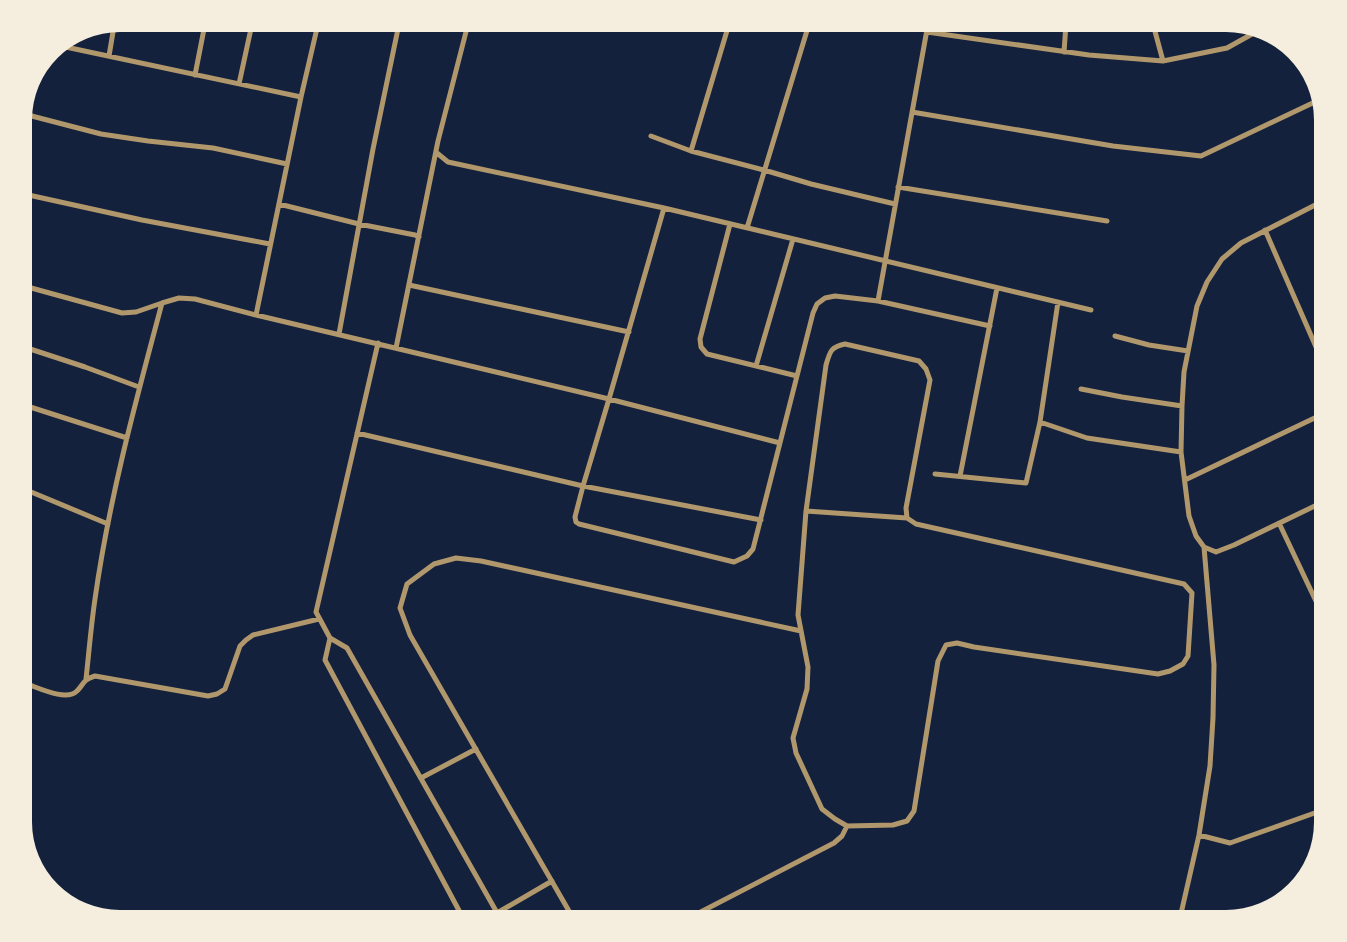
<svg xmlns="http://www.w3.org/2000/svg" width="1347" height="942" viewBox="0 0 1347 942" font-family="'PT Sans',sans-serif">
<style>
.lines{fill:none;stroke-linecap:round;stroke-linejoin:round}
.minor{stroke:#b1986c;stroke-width:5}
</style>
<rect width="100%" height="100%" fill="#14213d"/>
<g class="lines">
<path class="minor" d="M 1153,24 L 1163,61 L 1227,48 L 1254,33
M 927,32 L 1089,55 L 1163,61
M 61,46 L 301,97
M 1064,52 L 1066,24
M 109,56 L 114,26
M 195,75 L 205,24
M 239,84 L 252,24
M 912,112 L 1113,146 L 1201,156 L 1319,100
M 24,114 L 101,134 L 148,141 L 213,148 L 287,164
M 651,136 L 691,151 L 764,170 L 811,184 L 895,204
M 691,151 L 729,24
M 437,153 L 448,162 L 664,208 L 1091,310
M 898,187 L 1107,221
M 24,194 L 142,220 L 270,244
M 1323,201 L 1241,243 L 1222,259 L 1207,282 L 1197,306 L 1184,372 L 1182,406 L 1181,452 L 1189,516 L 1196,536 L 1204,547 L 1216,552 L 1234,545 L 1323,502
M 279,204 L 359,224 L 415,235 L 419,237
M 664,208 L 609,399 L 583,486 L 575,517 L 576,522 L 579,524 L 734,562 L 747,556 L 753,549 L 813,313 L 817,304 L 825,298 L 835,296 L 878,301 L 990,326
M 730,224 L 700,339 L 701,347 L 707,354 L 797,376
M 747,228 L 809,24
M 1265,230 L 1323,363
M 409,285 L 629,332
M 24,286 L 122,313 L 136,312 L 162,303 L 179,298 L 195,299 L 256,315 L 609,399 L 780,443
M 878,301 L 928,24
M 256,315 L 301,97 L 318,24
M 339,334 L 373,149 L 399,24
M 1115,336 L 1149,345 L 1188,351
M 378,343 L 316,612 L 330,638 L 347,648 L 500,918
M 845,344 L 919,361 L 926,369 L 930,380 L 906,508 L 907,518 L 916,524 L 1184,584 L 1192,593 L 1188,656 L 1183,664 L 1170,671 L 1158,674 L 974,647 L 957,643 L 946,645 L 938,661 L 914,811 L 907,821 L 893,825 L 847,826 L 835,819 L 822,809 L 796,753 L 793,738 L 807,689 L 808,667 L 798,615 L 806,511 L 826,365 C 830,351 831,347 845,344 Z
M 24,347 L 85,367 L 139,387
M 1316,347 L 1323,343
M 396,348 L 438,141 L 468,24
M 756,366 L 793,239
M 1081,389 L 1122,397 L 1182,406
M 24,405 L 127,438
M 1040,422 L 1087,438 L 1181,452
M 357,433 L 583,486 L 761,520
M 935,474 L 1026,483 L 1040,422 L 1058,302
M 960,476 L 997,288
M 1185,480 L 1323,414
M 24,489 L 108,524
M 806,511 L 907,518
M 1279,523 L 1323,616
M 330,638 L 325,660 L 463,918
M 86,679 C 89,652 91,626 95,599 C 109,499 136,400 162,303
M 24,683 C 37,687 66,702 77,691 C 85,683 82,680 95,676 L 208,696 L 217,694 L 225,689 L 240,646 L 246,640 L 253,635 L 319,619
M 421,778 L 476,749
M 1199,835 L 1230,843 L 1323,810
M 497,913 L 552,881
M 573,918 L 410,635 L 400,608 L 407,584 L 434,564 L 456,558 L 481,561 L 801,631
M 689,918 L 834,843 L 842,836 L 847,826
M 1180,918 L 1199,835 L 1210,766 L 1213,718 L 1214,665 L 1204,547"/>
</g>
<path d="M0 0H1347V942H0ZM120 32H1226A88 88 0 0 1 1314 120V822A88 88 0 0 1 1226 910H120A88 88 0 0 1 32 822V120A88 88 0 0 1 120 32Z" fill="#f5edde" fill-rule="evenodd"/>
</svg>
